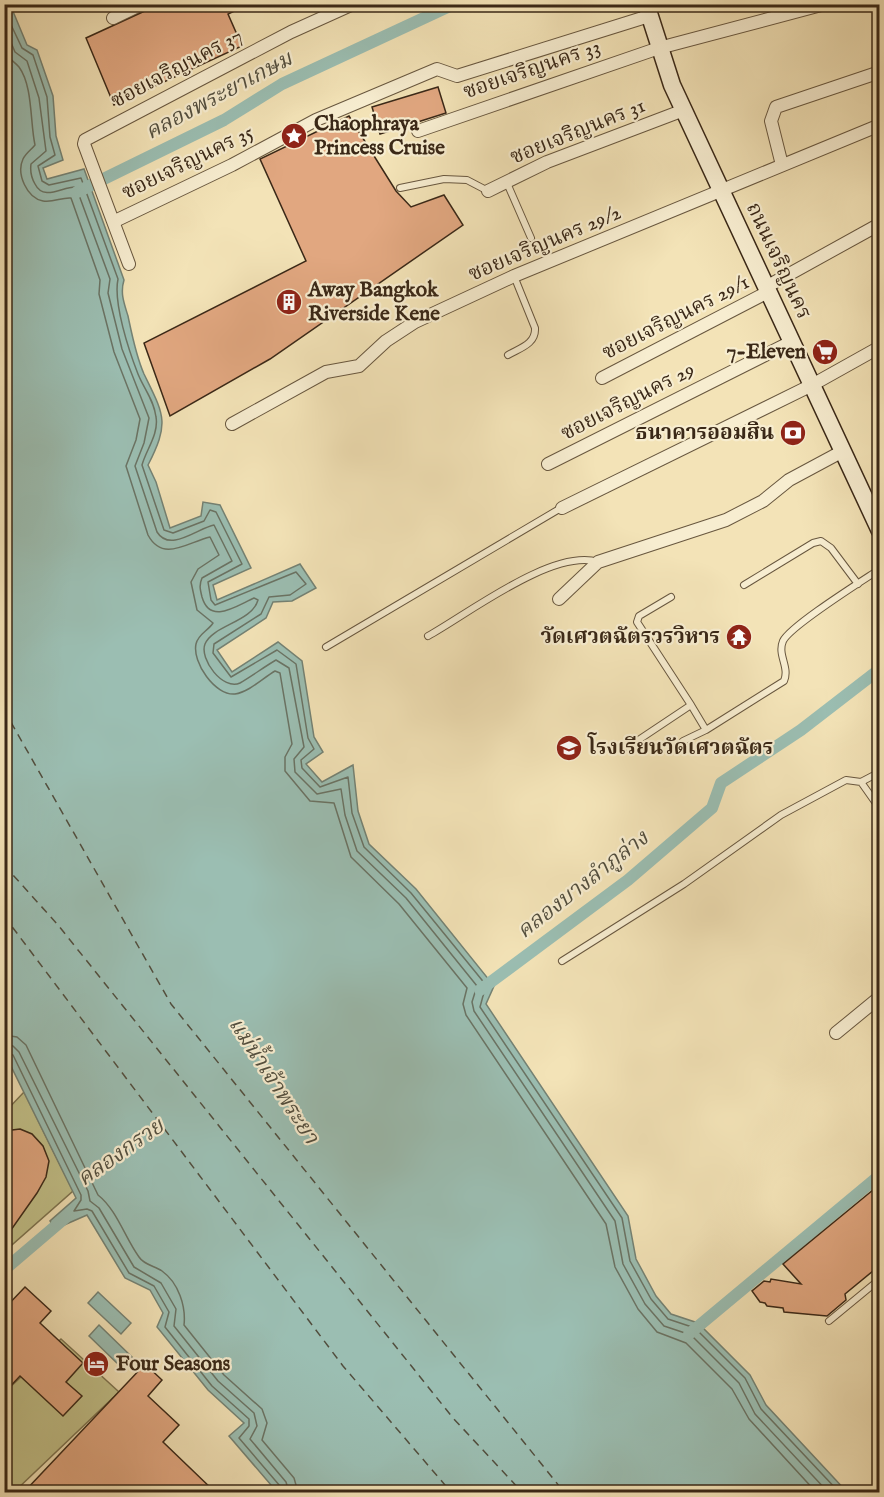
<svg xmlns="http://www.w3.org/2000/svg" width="884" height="1497" viewBox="0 0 884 1497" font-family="'IM FELL English','Noto Serif Thai',serif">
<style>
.green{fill:#c2c189;stroke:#7e7450;stroke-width:1.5}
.water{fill:#9bbeb2;stroke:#748274;stroke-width:1.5}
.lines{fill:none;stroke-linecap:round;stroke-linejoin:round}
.shore{stroke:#6a7364;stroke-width:1.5}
.canal{stroke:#9bbeb2;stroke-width:12}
.ferry{stroke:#524e3e;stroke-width:1.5;stroke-dasharray:8 6;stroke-linecap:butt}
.building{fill:#e1a780;stroke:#3a2817;stroke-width:1.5}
.service-casing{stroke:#68573f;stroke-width:8}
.minor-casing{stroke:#68573f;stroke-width:14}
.secondary-casing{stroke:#3a2817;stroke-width:19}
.service{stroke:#f7edd0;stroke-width:6}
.minor{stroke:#f7edd0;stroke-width:12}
.secondary{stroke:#f7edd0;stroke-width:16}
.labels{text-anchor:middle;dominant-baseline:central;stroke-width:4.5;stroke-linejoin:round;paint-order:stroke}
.street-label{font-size:21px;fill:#3a2817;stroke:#f7edd0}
.poi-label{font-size:21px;font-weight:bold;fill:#3a2817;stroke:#f7edd0;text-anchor:start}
.water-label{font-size:22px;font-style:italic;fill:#524e3e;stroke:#f7edd0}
</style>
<rect width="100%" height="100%" fill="#f3e3b7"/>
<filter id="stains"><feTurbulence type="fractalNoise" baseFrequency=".00333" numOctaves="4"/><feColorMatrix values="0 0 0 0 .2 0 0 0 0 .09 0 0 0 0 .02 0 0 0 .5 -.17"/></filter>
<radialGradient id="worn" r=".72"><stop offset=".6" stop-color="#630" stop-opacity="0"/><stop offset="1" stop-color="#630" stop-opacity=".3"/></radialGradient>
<path class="green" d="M 24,1092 L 73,1191 L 5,1251 L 5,1112 Z
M 61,1339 L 119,1392 L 14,1492 L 5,1492 L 5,1392 Z"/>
<path class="water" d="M 6,4 L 12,9 L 27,45 L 37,50 L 53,96 L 56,136 L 63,160 L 43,168 L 47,179 L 84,169 L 124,280 C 120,293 124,303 128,316 C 132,335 136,356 144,374 C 164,415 170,422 148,465 L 156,482 L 170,528 L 201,516 L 203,502 L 220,505 L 251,568 L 213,585 L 217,600 L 300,564 L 316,588 L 292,601 L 273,602 L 266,618 L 217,650 L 232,672 L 278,642 L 302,661 L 314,737 L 323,752 L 306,764 L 322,782 L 353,765 L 358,811 L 369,844 L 416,889 L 494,986 L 486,1004 L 628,1216 L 636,1259 L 656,1296 L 671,1314 L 698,1323 L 750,1375 L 766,1405 L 847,1492 L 277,1492 L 229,1436 L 244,1423 L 208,1390 L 157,1327 L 163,1313 L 150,1290 L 125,1278 L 87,1215 L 55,1229 L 50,1221 L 76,1198 L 4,1052 Z
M 98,1292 L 131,1323 L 121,1334 L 88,1303 Z
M 99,1325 L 132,1357 L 122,1368 L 89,1336 Z"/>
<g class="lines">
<path class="shore" d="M 4,10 L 22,48 L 33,55 L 47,97 L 50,137 L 55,155 L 38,166 L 42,181 L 49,185 L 81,178 L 118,279 C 113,303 129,351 138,374 C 144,389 154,400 156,417 C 159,434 146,450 142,465 L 164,530 L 173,533 L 204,521 L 210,510 L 216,512 L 242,564 L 208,582 L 211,600 L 215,605 L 296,572 L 306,584 L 290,595 L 269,597 L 261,614 L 214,644 L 213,653 L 231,677 L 277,650 L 296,664 L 308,738 L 314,749 L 301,760 L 302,768 L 320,787 L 348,777 L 352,813 L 364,847 L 411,893 L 486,985 L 480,1007 L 622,1218 L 630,1261 L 651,1299 L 668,1319 L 695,1328 L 745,1378 L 761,1409 L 839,1492
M 4,26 L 15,52 L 27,61 L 39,98 L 46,151 L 31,164 C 30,171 31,177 35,184 C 44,202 63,186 76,187 L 110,279 L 108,293 L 122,349 L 149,418 L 144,443 L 135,466 L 157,532 C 170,553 198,528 214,525 L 232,561 L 202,578 C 199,585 200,589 202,597 C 210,625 236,606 254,598 L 258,600 C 252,622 213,625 205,644 C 199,659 223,691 240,683 C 252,676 264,667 276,660 L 289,668 L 304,747 L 294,759 L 295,772 L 317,794 L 341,789 L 345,815 L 357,851 L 406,898 L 477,986 L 472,1002 L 474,1011 L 615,1221 L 623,1264 L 645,1304 L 664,1326 L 691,1335 L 739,1383 L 755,1414 L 828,1492
M 4,50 C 8,59 14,61 19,67 C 33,86 30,123 35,145 C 31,150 26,153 23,159 C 16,174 27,198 43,201 C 53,203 62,197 71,198 L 100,280 L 99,294 L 114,352 L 140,419 L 136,440 L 126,466 L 148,535 C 163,563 188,542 210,537 L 219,555 L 198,569 L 191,582 L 197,610 L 213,623 C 208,631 198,634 196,644 C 192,662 215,696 235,694 C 249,692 263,678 275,671 L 280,673 L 292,744 L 285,757 L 285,771 L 310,801 L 334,803 L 351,857 L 399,904 L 467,988 L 463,1004 L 466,1015 L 606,1224 L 615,1267 L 638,1309 L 657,1332 L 686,1343 L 732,1389 L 749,1419 L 816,1492
M 4,1035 L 17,1037 L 26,1045 L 98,1195 C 117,1210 125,1238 139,1257 C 144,1265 155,1266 162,1271 C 179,1283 186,1307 184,1325 L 224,1375 L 262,1409 L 267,1423 L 262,1440 L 294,1478 L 298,1492
M 4,1044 L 13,1046 L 19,1052 L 88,1191 L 90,1201 L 99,1208 L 134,1267 L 161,1283 L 176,1309 L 174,1326 L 218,1381 L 254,1413 L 257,1426 L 250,1439 L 286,1482 L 289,1492
M 4,1052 L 13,1055 L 81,1195 L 81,1200 L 74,1211 L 87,1209 L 92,1211 L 129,1273 L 154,1286 L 169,1312 L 165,1327 L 212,1386 L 249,1419 L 249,1426 L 239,1438 L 280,1486 L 281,1492"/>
<path class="canal" d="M 77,192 L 224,120 L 282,84 L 454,4
M 480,990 L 628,880 L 712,808 L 721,783 L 801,730 L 880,669
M 4,1270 L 65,1218
M 689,1334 L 880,1175"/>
<path class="ferry" d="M 4,710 L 171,1004 L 564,1492
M 4,865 L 58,925 L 453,1418 L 522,1492
M 4,916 L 343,1366 L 451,1492"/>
</g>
<path class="building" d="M 160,4 L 249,4 L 228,14 L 242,46 L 114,105 L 86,38 Z
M 438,87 L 446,113 L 380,134 L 372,107 Z
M 349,116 L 396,191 L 411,207 L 444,195 L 463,225 L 270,359 L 170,416 L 144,343 L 306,261 L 260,159 Z
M 20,1129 L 32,1134 L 43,1146 L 49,1161 L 46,1177 L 37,1193 L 4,1240 L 4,1131 Z
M 879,1185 L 879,1266 L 845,1294 L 846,1300 L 827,1316 L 784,1312 L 783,1308 L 767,1306 L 765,1303 L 760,1302 L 752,1291 L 764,1281 L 770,1282 L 771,1279 L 801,1284 L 783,1264 Z
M 25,1287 L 51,1311 L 40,1323 L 83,1363 L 66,1382 L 82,1396 L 63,1416 L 20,1376 L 4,1393 L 4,1339 L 10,1332 L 4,1327 L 4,1309 Z
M 145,1364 L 162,1380 L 148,1396 L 179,1425 L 163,1442 L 215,1492 L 24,1492 Z"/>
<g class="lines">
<g class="service-casing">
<path id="service" d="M 507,183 L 531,238
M 400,188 L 444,179 L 467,180 L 488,191
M 508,355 C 520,348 536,344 535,328 L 514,276
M 744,585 L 813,543 L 821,541 L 831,548 L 858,584
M 671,597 L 639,616 L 637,622 L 691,705
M 428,636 C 468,614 553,548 598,562
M 326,647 L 561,508
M 683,741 L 706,730 L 784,681 C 790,667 777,655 783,641 C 790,626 862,581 880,569
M 628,747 L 691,705 L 706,730
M 880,772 L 861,782 L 880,809
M 562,961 L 684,884 L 781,815 L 846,780 L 861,782
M 829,1321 L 880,1279"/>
</g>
<g class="minor-casing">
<path id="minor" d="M 113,18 L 142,4
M 418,131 L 659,48 L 825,4
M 782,165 L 771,121 L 776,107 L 880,72
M 488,191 L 547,162 L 684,110
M 115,221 L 232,165 L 316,120 L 437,69 L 457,76 L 649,16
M 129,264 L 84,144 L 85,140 L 291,32 L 353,4
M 766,287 L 880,224
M 602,378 L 768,292
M 232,424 L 326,372 L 359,366 L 386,341 L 415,322 L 514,276 L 880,125
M 548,464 L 791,342
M 562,508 L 812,385 L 880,347
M 559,599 L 598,562 L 726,520 L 763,501 L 789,480 L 843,451
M 836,1033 L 880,997"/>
</g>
<g class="secondary-casing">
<path id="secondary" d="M 646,4 L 672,85 L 880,531"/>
</g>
<use href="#service" class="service"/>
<use href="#minor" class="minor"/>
<use href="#secondary" class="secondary"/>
</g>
<defs>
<g id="sight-disc" transform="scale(1.35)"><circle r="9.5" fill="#8f2418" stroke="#f7edd0"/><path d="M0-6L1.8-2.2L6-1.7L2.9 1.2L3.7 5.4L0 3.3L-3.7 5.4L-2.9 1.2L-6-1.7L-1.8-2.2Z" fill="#fff"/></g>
<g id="building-disc" transform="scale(1.35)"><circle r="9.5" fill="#8f2418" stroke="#f7edd0"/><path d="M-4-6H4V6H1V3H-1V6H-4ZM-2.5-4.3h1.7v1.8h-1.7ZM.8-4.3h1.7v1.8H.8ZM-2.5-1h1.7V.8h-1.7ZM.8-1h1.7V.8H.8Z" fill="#fff"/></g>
<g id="supermarket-disc" transform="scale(1.35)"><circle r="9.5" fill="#8f2418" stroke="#f7edd0"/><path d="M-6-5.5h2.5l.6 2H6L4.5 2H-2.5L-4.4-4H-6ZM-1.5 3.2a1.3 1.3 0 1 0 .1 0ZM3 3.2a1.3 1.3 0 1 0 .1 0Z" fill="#fff"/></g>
<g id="bank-disc" transform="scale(1.35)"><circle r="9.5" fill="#8f2418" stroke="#f7edd0"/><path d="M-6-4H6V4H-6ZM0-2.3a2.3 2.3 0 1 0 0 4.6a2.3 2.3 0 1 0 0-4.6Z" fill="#fff"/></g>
<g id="temple-disc" transform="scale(1.35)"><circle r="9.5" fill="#8f2418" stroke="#f7edd0"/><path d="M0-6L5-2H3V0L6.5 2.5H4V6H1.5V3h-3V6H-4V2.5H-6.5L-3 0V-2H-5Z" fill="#fff"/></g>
<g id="school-disc" transform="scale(1.35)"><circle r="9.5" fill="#8f2418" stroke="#f7edd0"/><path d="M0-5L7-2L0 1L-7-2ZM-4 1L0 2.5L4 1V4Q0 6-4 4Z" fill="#fff"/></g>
<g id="hotel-disc" transform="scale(1.35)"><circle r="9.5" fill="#8f2418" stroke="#f7edd0"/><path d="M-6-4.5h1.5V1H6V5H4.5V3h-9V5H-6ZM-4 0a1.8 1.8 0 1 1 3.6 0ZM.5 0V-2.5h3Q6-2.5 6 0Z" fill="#fff"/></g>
</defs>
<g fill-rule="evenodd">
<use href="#sight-disc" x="294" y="136"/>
<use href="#building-disc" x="289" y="302"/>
<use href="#supermarket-disc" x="825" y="352"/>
<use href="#bank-disc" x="793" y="433"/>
<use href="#temple-disc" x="739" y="637"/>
<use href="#school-disc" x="569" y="748"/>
<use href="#hotel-disc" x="96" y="1364"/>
</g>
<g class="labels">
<g class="street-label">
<text transform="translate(177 69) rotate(-28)">ซอยเจริญนคร 37</text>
<text transform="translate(532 70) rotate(-19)">ซอยเจริญนคร 33</text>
<text transform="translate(578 132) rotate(-22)">ซอยเจริญนคร 31</text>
<text transform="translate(188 163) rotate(-26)">ซอยเจริญนคร 35</text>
<text transform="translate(545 244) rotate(-23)">ซอยเจริญนคร 29/2</text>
<text transform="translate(778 261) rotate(65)">ถนนเจริญนคร</text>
<text transform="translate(676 318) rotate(-27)">ซอยเจริญนคร 29/1</text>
<text transform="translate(628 402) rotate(-27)">ซอยเจริญนคร 29</text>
</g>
<g class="poi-label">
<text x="314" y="124">Chaophraya<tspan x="314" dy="24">Princess Cruise</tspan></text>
<text x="308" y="290">Away Bangkok<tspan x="308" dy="24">Riverside Kene</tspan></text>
<text x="806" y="352" text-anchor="end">7-Eleven</text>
<text x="774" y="433" text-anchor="end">ธนาคารออมสิน</text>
<text x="720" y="637" text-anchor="end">วัดเศวตฉัตรวรวิหาร</text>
<text x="588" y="748">โรงเรียนวัดเศวตฉัตร</text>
<text x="116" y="1364">Four Seasons</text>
</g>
<g class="water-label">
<text transform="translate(219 96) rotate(-28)">คลองพระยาเกษม</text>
<text transform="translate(583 885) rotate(-38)">คลองบางลำภูล่าง</text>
<text transform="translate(273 1081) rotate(57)">แม่น้ำเจ้าพระยา</text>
<text transform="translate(121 1153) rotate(-35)">คลองกรวย</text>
</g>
</g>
<rect width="884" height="1497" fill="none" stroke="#f3e3b7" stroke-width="24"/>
<rect x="6" y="6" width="872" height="1485" fill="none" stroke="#3a2817" stroke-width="3"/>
<rect x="12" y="12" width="860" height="1473" fill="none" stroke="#3a2817" stroke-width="1.5"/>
<rect width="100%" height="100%" filter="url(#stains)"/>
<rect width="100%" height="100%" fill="url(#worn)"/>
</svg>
